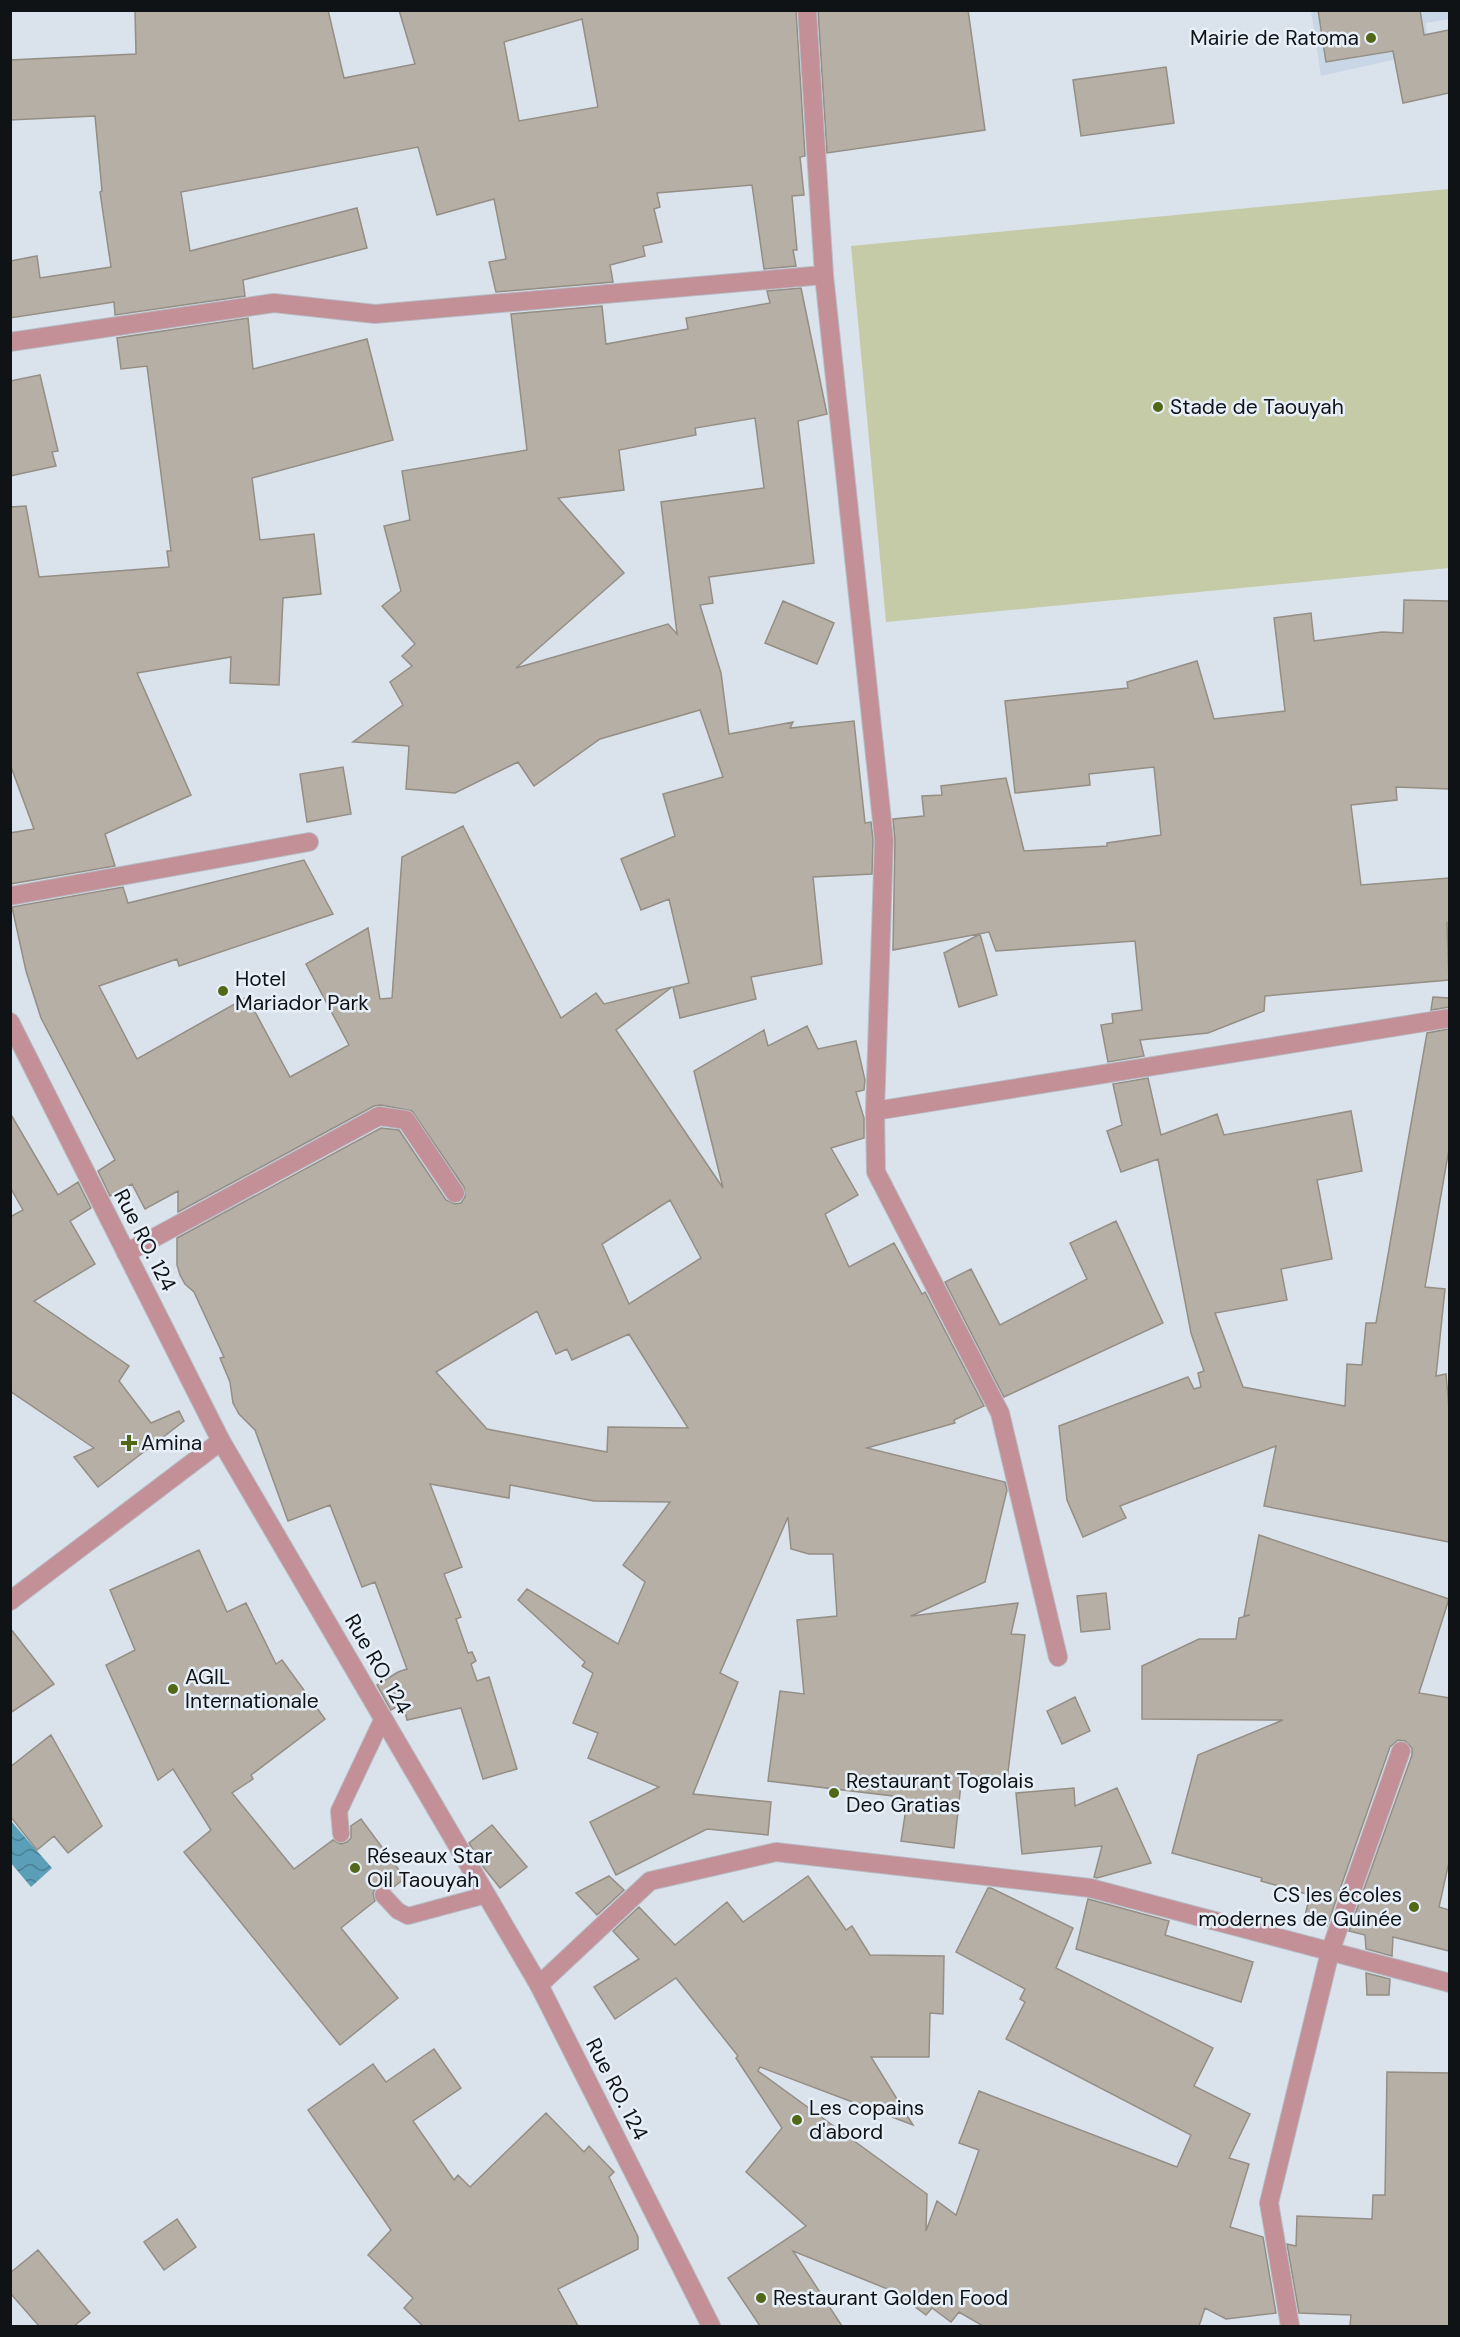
<svg xmlns="http://www.w3.org/2000/svg" width="1460" height="2337" viewBox="0 0 1460 2337" font-family="'DM Sans',sans-serif">
<style>
.built{fill:#c9d6e5}
.garden{fill:#c6cba7}
.water{fill:url(#water-waves)}
.building{fill:#b5afa5;stroke:#948e85;stroke-width:1.5;fill-rule:evenodd}
.lines{fill:none;stroke-linecap:round;stroke-linejoin:round}
.service-casing{stroke:#b6bdc5;stroke-width:18}
.minor-casing{stroke:#b6bdc5;stroke-width:20}
.tertiary-casing{stroke:#b6bdc5;stroke-width:20}
.service{stroke:#c39097;stroke-width:16}
.minor{stroke:#c39097;stroke-width:18}
.tertiary{stroke:#c39097;stroke-width:18}
.poi-dot{fill:#526816;stroke:#e7eff9;stroke-width:2}
.labels{text-anchor:middle;dominant-baseline:central;stroke-width:5;stroke-linejoin:round;paint-order:stroke}
.poi-label{font-size:21px;fill:#101316;stroke:#e7eff9;text-anchor:start}
.street-label{font-size:21px;fill:#101316;stroke:#e7eff9}
</style>
<defs>
<pattern id="water-waves" width="16" height="10" patternUnits="userSpaceOnUse" patternTransform="scale(1.5)"><rect width="16" height="10" fill="#5a9eb7"/><path d="M0 5q4-4 8 0t8 0" fill="none" stroke="#498094"/></pattern>
</defs>
<rect width="100%" height="100%" fill="#dae2eb"/>
<path class="built" d="M 1311,11 L 1449,11 L 1449,19 L 1426,23 L 1428,52 L 1321,76 Z"/>
<path class="garden" d="M 1449,189 L 1449,568 L 886,622 L 851,246 Z"/>
<path class="water" d="M 10,1820 L 52,1868 L 31,1887 L 11,1863 Z"/>
<path class="building" d="M 135,10 L 328,10 L 344,78 L 415,64 L 399,10 L 796,10 L 805,156 L 800,157 L 804,195 L 792,196 L 797,250 L 793,250 L 796,266 L 764,269 L 752,185 L 657,193 L 660,207 L 654,209 L 662,242 L 643,246 L 645,256 L 610,265 L 613,282 L 496,292 L 489,262 L 506,259 L 494,199 L 437,215 L 418,147 L 181,192 L 190,251 L 357,208 L 367,248 L 243,280 L 245,296 L 115,315 L 114,302 L 10,318 L 10,261 L 37,256 L 40,278 L 111,267 L 100,192 L 102,191 L 95,116 L 10,120 L 10,60 L 136,54 ZM 582,19 L 598,107 L 519,121 L 504,42 Z
M 818,10 L 968,10 L 985,130 L 827,153 Z
M 1318,10 L 1420,10 L 1424,35 L 1449,30 L 1449,93 L 1403,103 L 1393,51 L 1326,62 Z
M 1166,67 L 1174,123 L 1081,136 L 1073,80 Z
M 801,288 L 827,414 L 798,421 L 814,563 L 709,577 L 713,603 L 700,605 L 721,673 L 729,734 L 793,722 L 790,728 L 854,721 L 865,823 L 871,822 L 873,840 L 872,874 L 813,877 L 822,964 L 751,977 L 756,999 L 680,1018 L 673,987 L 689,983 L 669,899 L 641,910 L 621,859 L 675,836 L 663,794 L 723,777 L 700,710 L 600,739 L 534,786 L 518,762 L 455,793 L 406,789 L 409,746 L 353,742 L 403,705 L 390,682 L 412,666 L 402,656 L 415,644 L 382,606 L 401,591 L 384,526 L 410,520 L 402,471 L 527,450 L 511,314 L 602,306 L 606,344 L 688,329 L 686,318 L 770,303 L 767,291 ZM 755,418 L 764,488 L 661,502 L 677,634 L 668,624 L 516,668 L 624,573 L 558,498 L 624,490 L 619,450 L 696,435 L 695,428 Z
M 248,318 L 253,369 L 367,339 L 393,440 L 252,478 L 260,540 L 314,534 L 321,594 L 283,598 L 279,685 L 230,683 L 231,657 L 137,673 L 191,795 L 105,834 L 115,866 L 10,884 L 10,833 L 34,829 L 10,764 L 10,507 L 26,506 L 39,577 L 169,567 L 167,551 L 171,551 L 147,366 L 121,369 L 117,338 Z
M 40,375 L 58,451 L 52,452 L 56,466 L 10,476 L 10,381 Z
M 1404,600 L 1449,601 L 1449,789 L 1396,787 L 1397,800 L 1351,805 L 1361,885 L 1449,878 L 1449,922 L 1447,923 L 1449,980 L 1265,996 L 1264,1011 L 1208,1033 L 1140,1040 L 1144,1056 L 1108,1062 L 1101,1025 L 1113,1023 L 1112,1014 L 1142,1010 L 1135,941 L 996,951 L 989,932 L 893,950 L 895,840 L 893,819 L 924,816 L 922,796 L 942,795 L 941,786 L 1006,778 L 1024,851 L 1107,846 L 1107,843 L 1161,835 L 1154,767 L 1089,774 L 1090,785 L 1015,793 L 1005,701 L 1128,688 L 1127,682 L 1197,661 L 1214,719 L 1285,711 L 1274,618 L 1311,613 L 1314,641 L 1382,632 L 1403,633 Z
M 783,601 L 834,623 L 817,664 L 765,643 Z
M 343,767 L 351,814 L 307,822 L 300,774 Z
M 463,826 L 561,1018 L 596,993 L 604,1004 L 672,987 L 616,1030 L 723,1188 L 694,1071 L 764,1030 L 768,1046 L 807,1026 L 818,1049 L 856,1041 L 865,1080 L 864,1090 L 856,1092 L 864,1118 L 864,1138 L 831,1148 L 858,1195 L 825,1214 L 849,1267 L 894,1243 L 922,1294 L 925,1292 L 984,1406 L 954,1420 L 955,1423 L 867,1448 L 1005,1482 L 1007,1490 L 985,1582 L 911,1616 L 1018,1603 L 1011,1634 L 1025,1635 L 1007,1780 L 962,1775 L 954,1848 L 901,1841 L 907,1802 L 892,1800 L 893,1796 L 768,1781 L 780,1691 L 804,1694 L 797,1620 L 837,1616 L 833,1554 L 809,1554 L 791,1549 L 788,1517 L 720,1673 L 738,1682 L 693,1794 L 771,1802 L 768,1835 L 707,1829 L 616,1875 L 590,1822 L 659,1787 L 588,1758 L 598,1733 L 573,1723 L 593,1673 L 582,1666 L 585,1662 L 518,1600 L 527,1589 L 618,1644 L 645,1582 L 623,1565 L 670,1502 L 594,1501 L 510,1485 L 509,1498 L 430,1484 L 462,1567 L 444,1574 L 461,1617 L 456,1619 L 468,1653 L 472,1652 L 476,1661 L 471,1664 L 477,1681 L 489,1677 L 517,1769 L 483,1779 L 461,1708 L 407,1720 L 403,1703 L 391,1710 L 377,1685 L 398,1672 L 407,1669 L 375,1582 L 362,1587 L 330,1505 L 288,1521 L 255,1430 L 239,1414 L 233,1403 L 230,1382 L 220,1358 L 224,1357 L 194,1292 L 185,1284 L 180,1275 L 177,1265 L 177,1238 L 381,1128 L 399,1130 L 446,1200 L 455,1204 L 461,1203 L 465,1197 L 464,1187 L 412,1111 L 381,1105 L 374,1106 L 178,1212 L 178,1191 L 145,1209 L 132,1184 L 110,1196 L 98,1171 L 115,1160 L 41,1018 L 26,971 L 12,907 L 123,887 L 128,903 L 304,860 L 333,914 L 179,966 L 177,959 L 99,986 L 137,1059 L 247,997 L 290,1077 L 349,1045 L 306,964 L 368,928 L 380,999 L 392,998 L 402,857 ZM 670,1200 L 701,1258 L 629,1304 L 602,1244 ZM 537,1311 L 556,1354 L 567,1349 L 572,1360 L 629,1334 L 688,1428 L 608,1427 L 607,1452 L 487,1429 L 436,1372 Z
M 980,934 L 997,995 L 959,1007 L 944,953 Z
M 1433,997 L 1449,998 L 1449,1007 L 1431,1010 Z
M 1449,1029 L 1449,1149 L 1425,1287 L 1445,1289 L 1436,1376 L 1446,1374 L 1449,1408 L 1449,1542 L 1264,1506 L 1276,1446 L 1120,1506 L 1126,1518 L 1083,1537 L 1067,1500 L 1059,1426 L 1188,1377 L 1194,1389 L 1201,1387 L 1198,1373 L 1204,1371 L 1191,1333 L 1158,1159 L 1121,1172 L 1107,1131 L 1122,1125 L 1113,1084 L 1148,1078 L 1161,1135 L 1217,1114 L 1224,1135 L 1351,1111 L 1362,1171 L 1317,1180 L 1332,1259 L 1281,1269 L 1287,1300 L 1215,1313 L 1243,1387 L 1345,1406 L 1347,1364 L 1362,1365 L 1366,1323 L 1376,1323 L 1427,1033 Z
M 10,1113 L 58,1195 L 78,1182 L 91,1208 L 70,1221 L 95,1264 L 34,1301 L 129,1366 L 119,1381 L 151,1423 L 179,1411 L 184,1421 L 98,1487 L 74,1457 L 94,1448 L 10,1391 L 10,1217 L 23,1210 L 10,1187 Z
M 1116,1221 L 1163,1323 L 1004,1397 L 945,1282 L 971,1269 L 1000,1325 L 1087,1279 L 1070,1243 Z
M 1259,1535 L 1449,1599 L 1419,1693 L 1449,1698 L 1449,1862 L 1439,1907 L 1449,1910 L 1449,1951 L 1393,1937 L 1392,1956 L 1366,1949 L 1365,1935 L 1349,1931 L 1412,1755 L 1412,1748 L 1405,1741 L 1398,1740 L 1390,1747 L 1327,1926 L 1304,1920 L 1310,1895 L 1261,1881 L 1262,1878 L 1172,1853 L 1198,1755 L 1283,1720 L 1142,1719 L 1142,1666 L 1199,1639 L 1236,1639 L 1239,1618 L 1250,1615 L 1244,1616 Z
M 199,1550 L 227,1612 L 246,1603 L 276,1664 L 282,1660 L 325,1719 L 251,1775 L 253,1779 L 232,1793 L 294,1869 L 333,1840 L 341,1844 L 347,1842 L 351,1838 L 351,1826 L 361,1819 L 405,1878 L 391,1889 L 385,1885 L 376,1887 L 373,1893 L 375,1901 L 341,1928 L 398,1998 L 340,2045 L 184,1852 L 211,1830 L 173,1769 L 158,1780 L 106,1665 L 135,1650 L 110,1590 Z
M 1106,1593 L 1110,1629 L 1081,1632 L 1077,1596 Z
M 10,1628 L 54,1684 L 10,1713 Z
M 1075,1697 L 1090,1731 L 1062,1744 L 1047,1711 Z
M 51,1735 L 102,1826 L 68,1853 L 54,1836 L 37,1850 L 10,1816 L 10,1767 Z
M 1074,1788 L 1075,1806 L 1117,1788 L 1151,1863 L 1097,1878 L 1094,1877 L 1102,1846 L 1022,1854 L 1016,1793 Z
M 492,1825 L 527,1867 L 500,1888 L 484,1868 L 469,1843 Z
M 609,1876 L 624,1890 L 597,1915 L 576,1893 Z
M 808,1876 L 846,1930 L 852,1926 L 870,1955 L 944,1956 L 943,2014 L 930,2013 L 929,2057 L 871,2057 L 913,2125 L 760,2067 L 758,2071 L 927,2194 L 926,2231 L 937,2201 L 956,2215 L 979,2150 L 959,2143 L 979,2091 L 1177,2167 L 1191,2135 L 1006,2039 L 1025,2002 L 1020,1999 L 1025,1989 L 956,1952 L 988,1888 L 991,1888 L 1073,1928 L 1056,1968 L 1213,2048 L 1194,2086 L 1250,2114 L 1229,2158 L 1249,2164 L 1230,2227 L 1263,2237 L 1276,2313 L 1226,2319 L 1205,2308 L 1199,2326 L 983,2326 L 959,2312 L 951,2322 L 932,2308 L 926,2315 L 895,2292 L 793,2251 L 842,2326 L 760,2326 L 728,2278 L 806,2226 L 746,2172 L 782,2128 L 736,2058 L 738,2056 L 676,1978 L 615,2019 L 594,1987 L 639,1959 L 613,1931 L 639,1907 L 675,1945 L 727,1902 L 743,1922 Z
M 1088,1899 L 1169,1921 L 1165,1935 L 1253,1962 L 1241,2002 L 1076,1949 Z
M 1366,1973 L 1390,1979 L 1389,1995 L 1367,1995 Z
M 434,2049 L 461,2088 L 413,2121 L 454,2180 L 458,2175 L 470,2187 L 546,2113 L 584,2152 L 589,2146 L 614,2172 L 609,2177 L 638,2237 L 638,2249 L 558,2289 L 578,2326 L 423,2326 L 404,2308 L 413,2298 L 368,2255 L 391,2230 L 308,2110 L 373,2064 L 386,2082 Z
M 1387,2072 L 1449,2073 L 1449,2326 L 1350,2326 L 1351,2315 L 1299,2313 L 1287,2244 L 1296,2246 L 1297,2216 L 1372,2219 L 1373,2195 L 1385,2195 Z
M 177,2219 L 196,2247 L 164,2270 L 144,2242 Z
M 38,2250 L 90,2313 L 74,2326 L 39,2326 L 10,2293 L 10,2273 Z"/>
<g class="lines">
<g class="service-casing">
<path id="service" d="M 341,1834 L 339,1811 L 383,1718
M 383,1895 L 398,1911 L 408,1916 L 486,1895"/>
</g>
<g class="minor-casing">
<path id="minor" d="M 807,10 L 824,275 L 884,840 L 875,1111 L 1450,1018
M 10,342 L 274,303 L 375,314 L 824,275
M 10,896 L 309,842
M 875,1111 L 876,1172 L 1000,1413 L 1058,1657
M 126,1253 L 379,1116 L 406,1120 L 455,1193
M 10,1601 L 221,1441
M 539,1985 L 650,1881 L 776,1852 L 1090,1888 L 1450,1983
M 1290,2326 L 1269,2203 L 1330,1952 L 1401,1751"/>
</g>
<g class="tertiary-casing">
<path id="tertiary" d="M 10,1022 L 221,1441 L 539,1985 L 711,2326"/>
</g>
<use href="#service" class="service"/>
<use href="#minor" class="minor"/>
<use href="#tertiary" class="tertiary"/>
</g>
<g class="poi-dot">
<circle cx="1371" cy="38" r="6"/>
<circle cx="1158" cy="407" r="6"/>
<circle cx="223" cy="991" r="6"/>
<path d="M126 1434h6v6h6v6h-6v6h-6v-6h-6v-6h6z"/>
<circle cx="173" cy="1689" r="6"/>
<circle cx="834" cy="1793" r="6"/>
<circle cx="355" cy="1868" r="6"/>
<circle cx="1414" cy="1907" r="6"/>
<circle cx="797" cy="2120" r="6"/>
<circle cx="761" cy="2298" r="6"/>
</g>
<g class="labels">
<g class="poi-label">
<text x="1359" y="38" text-anchor="end">Mairie de Ratoma</text>
<text x="1170" y="407">Stade de Taouyah</text>
<text x="235" y="979">Hotel<tspan x="235" dy="24">Mariador Park</tspan></text>
<text x="141" y="1443">Amina</text>
<text x="185" y="1677">AGIL<tspan x="185" dy="24">Internationale</tspan></text>
<text x="846" y="1781">Restaurant Togolais<tspan x="846" dy="24">Deo Gratias</tspan></text>
<text x="367" y="1856">Réseaux Star<tspan x="367" dy="24">Oil Taouyah</tspan></text>
<text x="1402" y="1895" text-anchor="end">CS les écoles<tspan x="1402" dy="24">modernes de Guinée</tspan></text>
<text x="809" y="2108">Les copains<tspan x="809" dy="24">d'abord</tspan></text>
<text x="773" y="2298">Restaurant Golden Food</text>
</g>
<g class="street-label">
<text transform="translate(145 1240) rotate(63)">Rue RO. 124</text>
<text transform="translate(378 1664) rotate(60)">Rue RO. 124</text>
<text transform="translate(617 2089) rotate(63)">Rue RO. 124</text>
</g>
</g>
<rect width="1460" height="2337" fill="none" stroke="#101316" stroke-width="24"/>
</svg>
